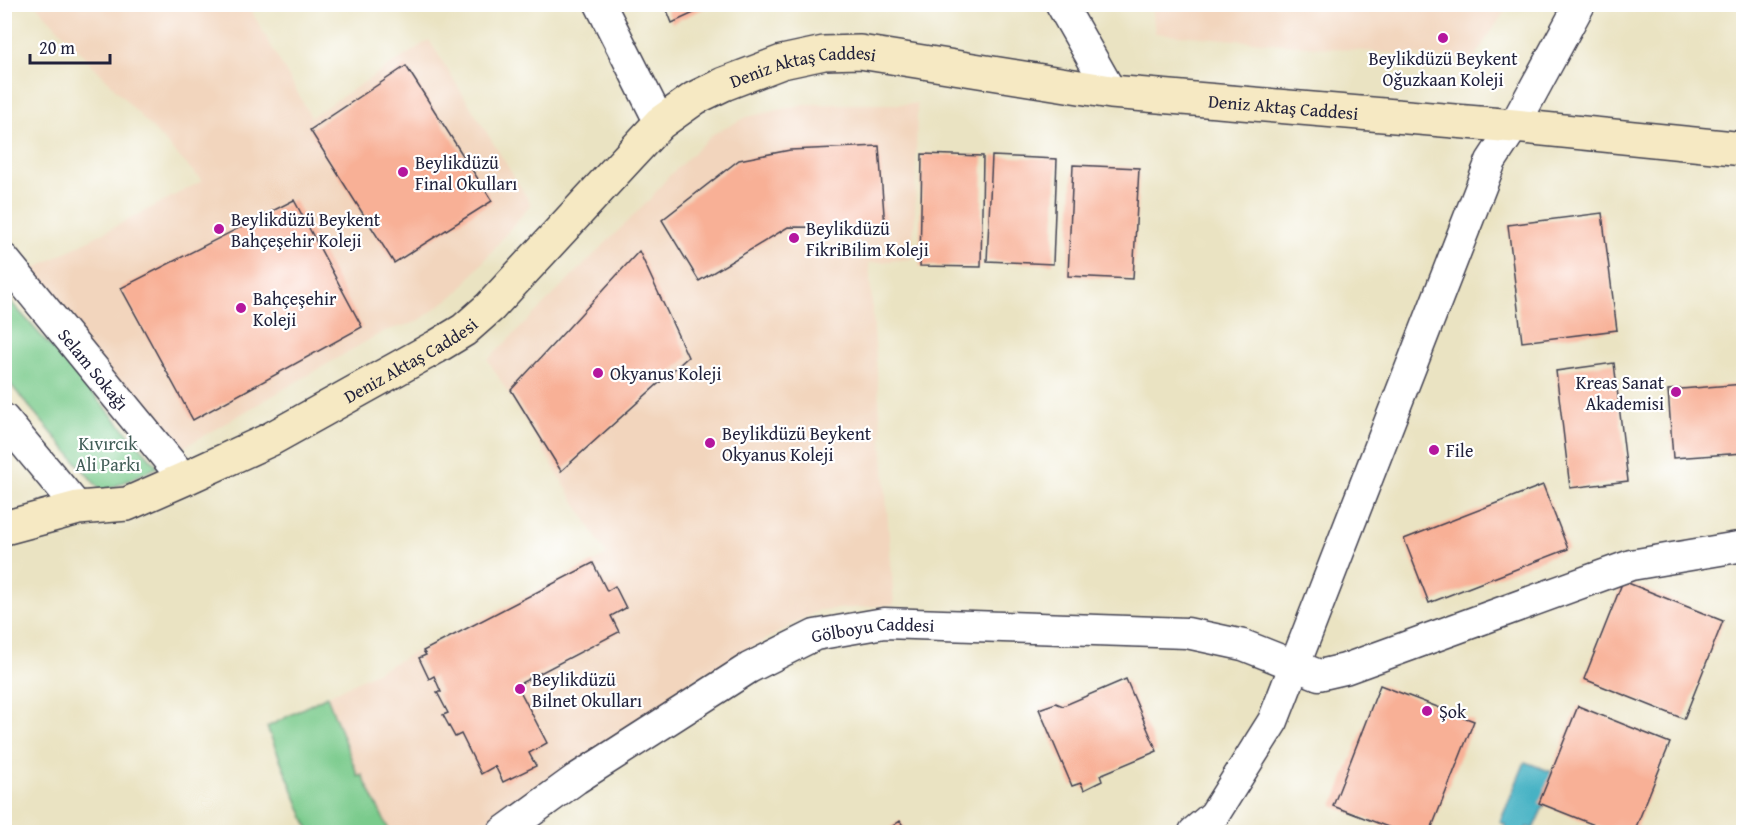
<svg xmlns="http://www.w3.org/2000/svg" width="1748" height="837" viewBox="0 0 1748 837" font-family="'Gentium Book Plus',serif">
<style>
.built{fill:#f2d5bd}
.green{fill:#7acb8c;stroke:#4e7664;stroke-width:1.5}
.water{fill:#46b2c4;stroke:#346a80;stroke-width:1.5}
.building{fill:#f8b096}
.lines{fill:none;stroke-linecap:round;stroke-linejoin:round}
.street-casing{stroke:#403f4f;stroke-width:33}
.secondary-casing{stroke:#403f4f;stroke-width:36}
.street{stroke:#fff;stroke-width:30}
.secondary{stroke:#f6e9c3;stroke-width:33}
.poi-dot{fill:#b5179e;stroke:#fff;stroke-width:2}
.labels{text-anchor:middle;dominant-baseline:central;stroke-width:4.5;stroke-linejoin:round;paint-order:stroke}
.poi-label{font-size:18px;fill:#22223b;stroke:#fff;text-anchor:start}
.street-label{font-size:18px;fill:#22223b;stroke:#fff}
.park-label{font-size:18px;fill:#415d57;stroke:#fff}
</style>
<rect width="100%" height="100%" fill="#fff"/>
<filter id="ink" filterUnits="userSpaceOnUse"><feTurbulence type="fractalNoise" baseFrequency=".0167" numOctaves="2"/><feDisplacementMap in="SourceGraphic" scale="12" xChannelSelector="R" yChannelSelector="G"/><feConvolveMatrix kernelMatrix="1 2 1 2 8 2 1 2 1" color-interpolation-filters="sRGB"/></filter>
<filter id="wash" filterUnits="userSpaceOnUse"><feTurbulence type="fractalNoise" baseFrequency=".008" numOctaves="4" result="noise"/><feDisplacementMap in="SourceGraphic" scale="24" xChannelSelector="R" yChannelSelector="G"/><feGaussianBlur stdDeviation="1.35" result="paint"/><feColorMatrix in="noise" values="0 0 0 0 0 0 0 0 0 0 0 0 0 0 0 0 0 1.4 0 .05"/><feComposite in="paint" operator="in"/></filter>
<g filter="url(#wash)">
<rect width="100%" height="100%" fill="#eae3c2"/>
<path class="built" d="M 36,5 L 248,5 L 311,117 L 429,40 L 531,204 L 458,292 L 417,322 L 384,331 L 167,457 L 19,277 L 202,181 Z
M 1152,5 L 1152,4 L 1509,5 L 1473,59 L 1412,55 L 1155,33 Z
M 805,104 L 917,104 L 915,216 L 911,259 L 869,263 L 894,605 L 819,610 L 692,681 L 705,697 L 507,832 L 310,832 L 267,727 L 607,555 L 488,360 L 650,199 L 668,177 L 713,134 L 747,117 Z"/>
<path class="green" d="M 4,294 L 158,467 L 102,492 L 5,378 Z
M 327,696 L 358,776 L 357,777 L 362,775 L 390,832 L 310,832 L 267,727 Z"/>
<path class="water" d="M 1525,762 L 1552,772 L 1544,805 L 1533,829 L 1527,827 L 1524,832 L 1503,832 L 1506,825 L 1500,822 Z"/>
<g id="blocks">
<path class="building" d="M 665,5 L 711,5 L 672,23 Z
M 406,66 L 492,201 L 394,263 L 310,130 Z
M 879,146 L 885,228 L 788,227 L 699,281 L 662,220 L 739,160 L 790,150 Z
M 922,154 L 983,156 L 981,267 L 920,266 Z
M 992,156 L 1057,159 L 1053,264 L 987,261 Z
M 1073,165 L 1139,168 L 1133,279 L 1068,276 Z
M 294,200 L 362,327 L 193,420 L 121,288 Z
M 1602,213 L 1617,330 L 1522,342 L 1508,225 Z
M 639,251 L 688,357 L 561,471 L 511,390 Z
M 1614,363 L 1628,481 L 1570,488 L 1556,371 Z
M 1744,384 L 1744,453 L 1673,458 L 1668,390 Z
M 1543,485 L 1568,549 L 1429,603 L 1404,539 Z
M 593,563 L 607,591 L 615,586 L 626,608 L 611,616 L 619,632 L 517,685 L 547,743 L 529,753 L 536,766 L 503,782 L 495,766 L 481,774 L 461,734 L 455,737 L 443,715 L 448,713 L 437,692 L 441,692 L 434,676 L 429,679 L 419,658 L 426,655 L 423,651 Z
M 1623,581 L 1723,621 L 1684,719 L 1584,679 Z
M 1126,679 L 1157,751 L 1100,775 L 1102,781 L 1084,790 L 1081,783 L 1072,786 L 1039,709 L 1056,703 L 1063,706 Z
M 1380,685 L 1474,721 L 1430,832 L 1401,832 L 1333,806 Z
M 1578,706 L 1670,743 L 1634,832 L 1612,832 L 1539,803 Z
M 900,821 L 907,832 L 884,832 Z"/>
</g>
</g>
<g filter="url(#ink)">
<use href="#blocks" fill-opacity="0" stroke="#403f4f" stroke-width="1.5"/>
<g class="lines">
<g class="street-casing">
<g id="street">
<path d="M 600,4 L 660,123"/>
<path d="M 1061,4 L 1111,92"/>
<path id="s1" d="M 4,259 L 184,479"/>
<path d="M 4,419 L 78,508"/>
<path id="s2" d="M 503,832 L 576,779 L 749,668 L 815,635 L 884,623 L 1187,633 L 1243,645 L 1319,675 L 1345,669 L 1631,565 L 1744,546"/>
<path d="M 1194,832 L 1214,815 L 1273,721 L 1491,161 L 1514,126 L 1580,4"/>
</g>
</g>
<g class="secondary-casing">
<g id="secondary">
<path id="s3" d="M 4,528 L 78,508 L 127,504 L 184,479 L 269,440 L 436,347 L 464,330 L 490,307 L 660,123 L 695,98 L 724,84 L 782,62 L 824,53 L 860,52 L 1111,92 L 1514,126 L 1744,149"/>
</g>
</g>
<use href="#street" class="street"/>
<use href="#secondary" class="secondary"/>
</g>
</g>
<g class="poi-dot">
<circle cx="1443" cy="38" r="6"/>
<circle cx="403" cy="172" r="6"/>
<circle cx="219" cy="229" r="6"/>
<circle cx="794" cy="238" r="6"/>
<circle cx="241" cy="308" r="6"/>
<circle cx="598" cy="373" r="6"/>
<circle cx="1676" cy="392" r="6"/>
<circle cx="710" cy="443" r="6"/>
<circle cx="1434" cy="450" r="6"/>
<circle cx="520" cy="689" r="6"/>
<circle cx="1427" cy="711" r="6"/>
</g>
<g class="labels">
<g class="poi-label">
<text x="1443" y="58" text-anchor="middle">Beylikdüzü Beykent<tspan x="1443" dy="21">Oğuzkaan Koleji</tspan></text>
<text x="415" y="162">Beylikdüzü<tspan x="415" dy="21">Final Okulları</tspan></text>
<text x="231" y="219">Beylikdüzü Beykent<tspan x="231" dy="21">Bahçeşehir Koleji</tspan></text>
<text x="806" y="228">Beylikdüzü<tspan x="806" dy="21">FikriBilim Koleji</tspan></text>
<text x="253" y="298">Bahçeşehir<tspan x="253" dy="21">Koleji</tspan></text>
<text x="610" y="373">Okyanus Koleji</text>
<text x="1664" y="382" text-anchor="end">Kreas Sanat<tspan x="1664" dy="21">Akademisi</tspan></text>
<text x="722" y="433">Beylikdüzü Beykent<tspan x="722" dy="21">Okyanus Koleji</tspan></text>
<text x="1446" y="450">File</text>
<text x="532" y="679">Beylikdüzü<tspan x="532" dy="21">Bilnet Okulları</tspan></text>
<text x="1439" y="711">Şok</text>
</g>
<g class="street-label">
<text stroke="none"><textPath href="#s3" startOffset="948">Deniz Aktaş Caddesi</textPath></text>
<text stroke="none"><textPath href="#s3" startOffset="1434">Deniz Aktaş Caddesi</textPath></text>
<text stroke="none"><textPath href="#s3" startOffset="444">Deniz Aktaş Caddesi</textPath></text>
<text stroke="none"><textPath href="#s1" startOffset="142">Selam Sokağı</textPath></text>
<text stroke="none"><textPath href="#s2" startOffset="428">Gölboyu Caddesi</textPath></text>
</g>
<g class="park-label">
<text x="108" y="443">Kıvırcık<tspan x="108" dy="21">Ali Parkı</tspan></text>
</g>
</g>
<rect width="1748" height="837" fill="none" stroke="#fff" stroke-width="24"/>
<path d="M30 54v9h80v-9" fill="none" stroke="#22223b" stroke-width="3"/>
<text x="39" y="54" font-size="18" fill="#22223b" stroke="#ffffff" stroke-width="4.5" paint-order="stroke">20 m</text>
</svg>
